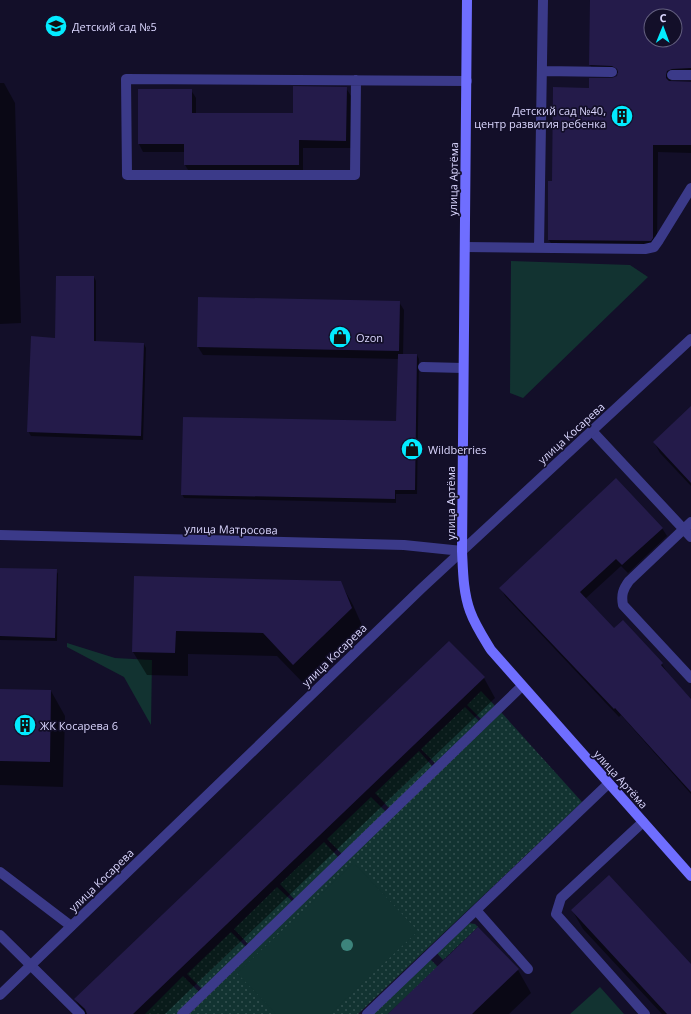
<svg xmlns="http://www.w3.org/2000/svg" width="691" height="1014" viewBox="0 0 691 1014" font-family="'Open Sans',sans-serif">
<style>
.grass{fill:url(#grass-dots)}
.park{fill:#123331}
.shadow{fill:#0007;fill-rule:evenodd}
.building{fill:#241b4a;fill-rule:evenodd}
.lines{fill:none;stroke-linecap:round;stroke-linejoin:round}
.service{stroke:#3b3a89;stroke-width:10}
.minor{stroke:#3b3a89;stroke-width:10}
.secondary{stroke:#6f6eff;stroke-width:10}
.tree{fill:#3d847c}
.labels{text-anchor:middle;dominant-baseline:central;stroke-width:3.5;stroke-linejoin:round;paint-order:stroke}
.poi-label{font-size:11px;fill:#dbd7ff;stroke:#130f29;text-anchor:start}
.street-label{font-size:11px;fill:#dbd7ff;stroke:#130f29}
</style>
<defs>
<pattern id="grass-dots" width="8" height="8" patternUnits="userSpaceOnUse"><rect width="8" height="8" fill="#123331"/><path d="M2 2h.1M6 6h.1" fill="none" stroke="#345050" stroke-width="1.8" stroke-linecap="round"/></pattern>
</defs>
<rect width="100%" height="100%" fill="#130f29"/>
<path class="grass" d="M 481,691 L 497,708 L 483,721 L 467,705 Z
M 465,707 L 481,723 L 437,765 L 421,749 Z
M 500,711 L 582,802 L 358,1014 L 189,1014 Z
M 419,751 L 434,768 L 391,810 L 375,793 Z
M 371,797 L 387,813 L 344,856 L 327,839 Z
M 324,842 L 340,859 L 296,901 L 280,884 Z
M 277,887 L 294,903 L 250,946 L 234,929 Z
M 467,923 L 475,924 L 478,927 L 443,960 L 436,952 Z
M 231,932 L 247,948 L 203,990 L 187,974 Z
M 430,959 L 438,967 L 388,1014 L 371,1014 Z
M 183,976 L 200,993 L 178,1014 L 145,1014 Z"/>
<path class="park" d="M 511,261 L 630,265 L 648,277 L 523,398 L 510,393 Z
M 67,643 L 115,658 L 152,660 L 151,725 L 124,677 L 67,647 Z
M 354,863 L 418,931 L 330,1014 L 276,1014 L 237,973 Z
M 600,987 L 624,1014 L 570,1014 Z"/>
<path class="shadow" d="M 591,0 L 691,0 L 691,76 L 671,80 L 670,82 L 691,82 L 691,153 L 658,152 L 657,246 L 554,248 L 549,240 L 553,182 L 590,89 L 618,76 L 618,73 L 595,73 L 590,65 ZM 651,16 L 675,16 L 675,40 L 651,40 Z
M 0,83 L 4,83 L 15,103 L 21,323 L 0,324 Z
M 346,88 L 351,96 L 351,148 L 303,148 L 303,173 L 190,173 L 185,165 L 185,152 L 143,152 L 139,144 L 139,90 L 191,90 L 196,98 L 196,114 L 294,114 Z
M 94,277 L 96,281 L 96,342 L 144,344 L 146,348 L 143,440 L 31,436 L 28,431 L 56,339 Z
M 399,302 L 404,310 L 403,355 L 417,355 L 419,359 L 417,494 L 396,494 L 396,503 L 184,498 L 182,494 L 397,422 L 399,359 L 203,355 L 198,347 Z
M 691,408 L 691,486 L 660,453 L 654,442 Z
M 662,528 L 667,536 L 628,573 L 621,566 L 585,599 L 614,630 L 662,664 L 667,672 L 691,701 L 691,794 L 621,715 L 619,717 L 505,596 L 501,588 Z
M 0,569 L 56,570 L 58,574 L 57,641 L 0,640 Z
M 135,577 L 340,582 L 353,605 L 365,632 L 307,687 L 277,656 L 188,654 L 188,676 L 147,675 L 133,652 Z
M 484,678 L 495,698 L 165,1014 L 84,1014 L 75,999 Z
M 0,690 L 51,691 L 65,716 L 63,787 L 0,785 Z
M 572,910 L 691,965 L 691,1014 L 662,1014 L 583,929 Z
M 518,970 L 531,993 L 509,1014 L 389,1014 Z"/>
<path class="building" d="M 590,0 L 691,0 L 691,68 L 672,69 L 667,71 L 666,75 L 666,78 L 669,81 L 691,82 L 691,145 L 653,145 L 653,238 L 651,241 L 548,240 L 548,181 L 552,181 L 553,87 L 589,88 L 589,78 L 612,78 L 617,76 L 618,72 L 617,69 L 612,66 L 589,65 ZM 651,16 L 675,16 L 675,40 L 651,40 Z
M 293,86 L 347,87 L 346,141 L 299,140 L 299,165 L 184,165 L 184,144 L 138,144 L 138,89 L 192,89 L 192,113 L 293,113 Z
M 56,276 L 94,276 L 94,341 L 144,343 L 141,436 L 27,432 L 31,336 L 55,338 Z
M 198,297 L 400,301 L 399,351 L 197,347 Z
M 398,354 L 417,354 L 415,490 L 395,490 L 395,499 L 181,495 L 183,417 L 396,421 Z
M 691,406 L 691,483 L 653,442 Z
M 616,478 L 663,528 L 622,565 L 616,559 L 580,592 L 614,628 L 623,620 L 663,663 L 661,665 L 691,699 L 691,792 L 615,708 L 614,709 L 499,588 Z
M 0,568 L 57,569 L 55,638 L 0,636 Z
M 134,576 L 341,581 L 352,608 L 293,665 L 263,633 L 176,631 L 175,653 L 132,652 Z
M 449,641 L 485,677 L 133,1014 L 87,1014 L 85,1009 L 74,999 Z
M 0,689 L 51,690 L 50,762 L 0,761 Z
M 609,875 L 691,964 L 691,1014 L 667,1014 L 571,910 Z
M 478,927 L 519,969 L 472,1014 L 388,1014 Z"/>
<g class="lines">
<path class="service" d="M 542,71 L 612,72
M 672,75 L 691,75
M 356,80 L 355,175 L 127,175 L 126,79 L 467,81
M 465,247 L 645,249 L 654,247 L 659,240 L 691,188
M 539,248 L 543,0
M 423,367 L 463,368
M 592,431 L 691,537
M 691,522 L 629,581 C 623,589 621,595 623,605 L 691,678
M 643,822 L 561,898 L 556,914 L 645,1014
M 0,872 L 71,926
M 476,910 L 528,969
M 0,935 L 80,1014
M 182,1014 L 522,686
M 367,1014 L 608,784"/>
<path class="minor" d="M 0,535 L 404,545 L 462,551
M 0,995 L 422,588 L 691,339"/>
<path class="secondary" d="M 467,0 L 462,551 C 463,570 463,592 470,611 C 475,625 483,637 491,650 L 691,876"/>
</g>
<circle class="tree" cx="347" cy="945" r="6"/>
<defs>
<g id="school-disc" transform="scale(1.15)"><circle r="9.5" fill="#03ebff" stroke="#130f29"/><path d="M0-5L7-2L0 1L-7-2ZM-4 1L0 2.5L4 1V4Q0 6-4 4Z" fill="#111"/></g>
<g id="building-disc" transform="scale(1.15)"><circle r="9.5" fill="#03ebff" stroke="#130f29"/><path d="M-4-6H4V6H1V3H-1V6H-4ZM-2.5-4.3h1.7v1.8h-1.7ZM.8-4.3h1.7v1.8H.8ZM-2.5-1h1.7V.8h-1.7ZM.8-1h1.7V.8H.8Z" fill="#111"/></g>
<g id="shop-disc" transform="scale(1.15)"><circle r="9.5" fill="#03ebff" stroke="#130f29"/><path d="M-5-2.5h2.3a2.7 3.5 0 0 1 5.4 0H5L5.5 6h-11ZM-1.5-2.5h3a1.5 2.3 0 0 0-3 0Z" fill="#111"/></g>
</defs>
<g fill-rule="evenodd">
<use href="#school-disc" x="56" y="26"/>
<use href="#building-disc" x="622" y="116"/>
<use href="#shop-disc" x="340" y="337"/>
<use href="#shop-disc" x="412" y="449"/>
<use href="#building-disc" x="25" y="725"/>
</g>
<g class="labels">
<g class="poi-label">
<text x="72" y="26">Детский сад №5</text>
<text x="606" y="110" text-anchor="end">Детский сад №40,<tspan x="606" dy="13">центр развития ребенка</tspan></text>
<text x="356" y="337">Ozon</text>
<text x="428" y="449">Wildberries</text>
<text x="40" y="725">ЖК Косарева 6</text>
</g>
<g class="street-label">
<text transform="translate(453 179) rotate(-89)">улица Артёма</text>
<text transform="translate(571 433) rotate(-42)">улица Косарева</text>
<text transform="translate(450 503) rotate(-90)">улица Артёма</text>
<text transform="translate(231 529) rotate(1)">улица Матросова</text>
<text transform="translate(334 655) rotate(-44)">улица Косарева</text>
<text transform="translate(621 779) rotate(48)">улица Артёма</text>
<text transform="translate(101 880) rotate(-44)">улица Косарева</text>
</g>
</g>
<g transform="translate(663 28) rotate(1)"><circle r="19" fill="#130f29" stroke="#635f7f"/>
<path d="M0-3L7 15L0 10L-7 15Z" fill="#03ebff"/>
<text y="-6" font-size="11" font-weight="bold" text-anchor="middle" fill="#dbd7ff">С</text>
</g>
</svg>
